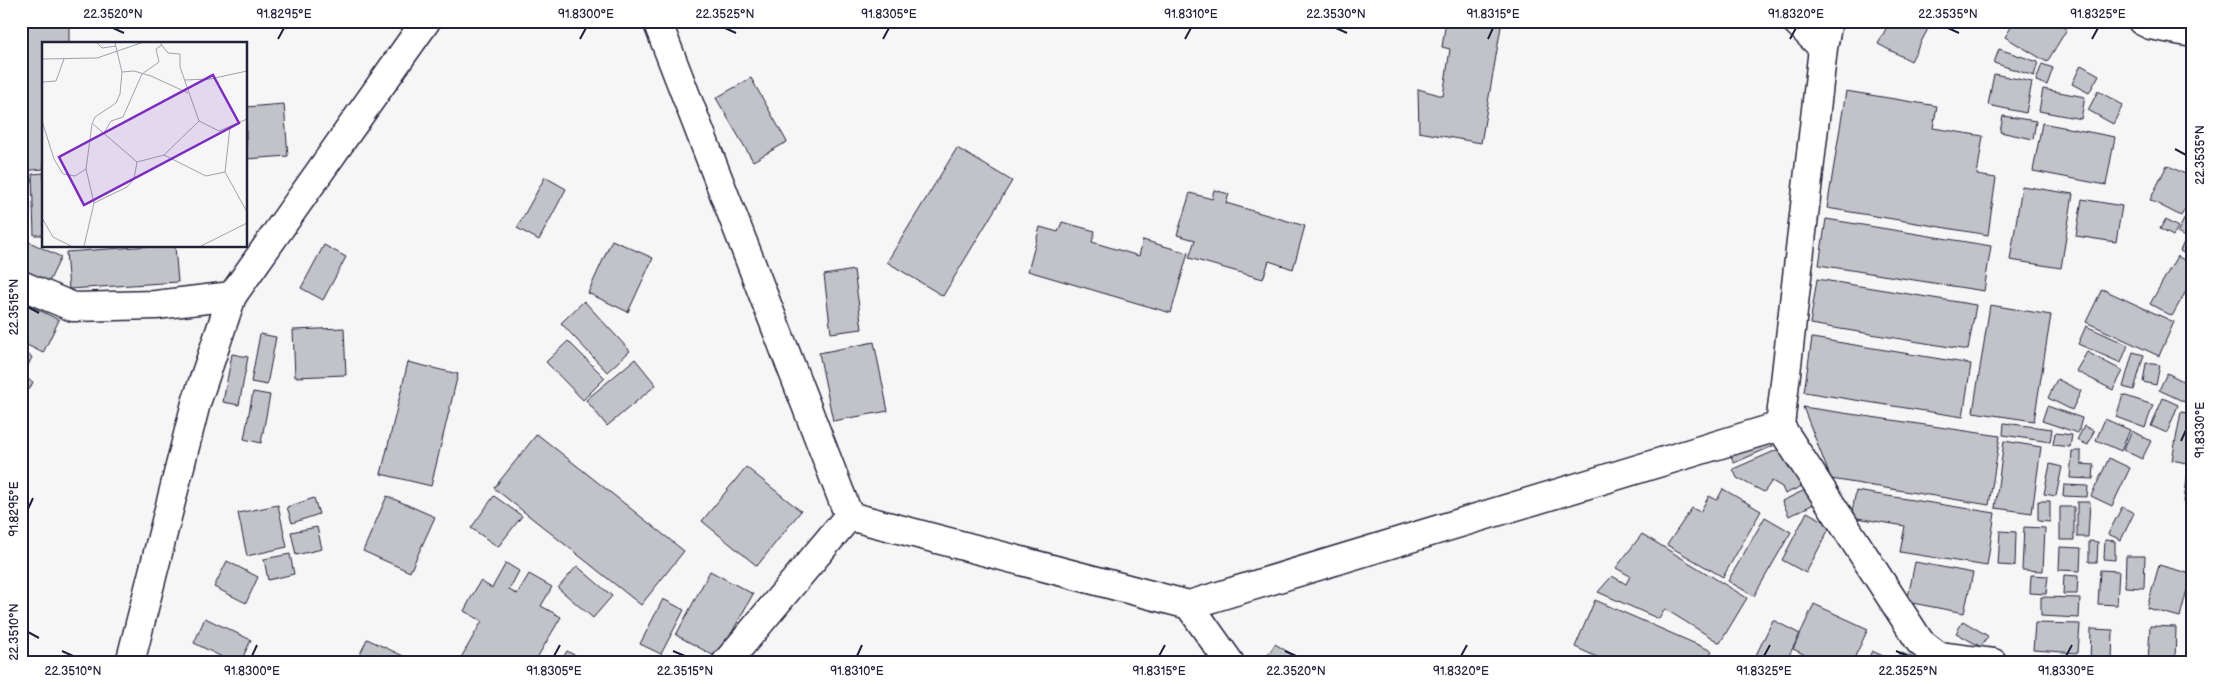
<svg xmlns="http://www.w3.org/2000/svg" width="2214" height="684" viewBox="0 0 2214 684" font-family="'Balsamiq Sans',sans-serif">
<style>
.building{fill:#c2c2c9;stroke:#22223b}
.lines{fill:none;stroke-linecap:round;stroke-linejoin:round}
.street-casing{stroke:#22223b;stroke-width:31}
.street{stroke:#fff;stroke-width:28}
.ticks{fill:none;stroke:#22223b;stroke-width:2}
.inset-road{fill:none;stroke:#a1a1ac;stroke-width:1}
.view{fill:#7b2cbf;fill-opacity:0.15;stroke:#7b2cbf;stroke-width:2.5}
.inset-edge{fill:none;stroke:#22223b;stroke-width:2.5}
.neatline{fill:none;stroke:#22223b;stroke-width:2}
.ticks-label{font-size:12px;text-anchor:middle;fill:#22223b}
</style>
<rect width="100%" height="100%" fill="#f6f6f7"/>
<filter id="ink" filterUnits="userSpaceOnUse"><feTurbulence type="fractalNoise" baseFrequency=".02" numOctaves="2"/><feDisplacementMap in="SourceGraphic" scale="10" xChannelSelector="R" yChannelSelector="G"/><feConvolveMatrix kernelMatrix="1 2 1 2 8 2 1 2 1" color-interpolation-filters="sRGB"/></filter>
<g filter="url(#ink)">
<path class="building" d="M 21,21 L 69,21 L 69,44 L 44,44 L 44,169 L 21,171 Z
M 1446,21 L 1502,21 L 1481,143 L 1419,132 L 1418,89 L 1443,96 L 1450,49 L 1442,47 Z
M 1890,21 L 1922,21 L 1930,25 L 1911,61 L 1878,44 Z
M 2015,21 L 2053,21 L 2067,29 L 2047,62 L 2005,37 Z
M 1999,49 L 2038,62 L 2034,76 L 1994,63 Z
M 2042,64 L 2053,68 L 2047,85 L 2036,81 Z
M 2081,65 L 2099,75 L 2089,93 L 2072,84 Z
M 1994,74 L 2032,82 L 2026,113 L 1988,105 Z
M 751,78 L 787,142 L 753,161 L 716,98 Z
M 2043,89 L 2085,97 L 2081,119 L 2039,111 Z
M 1846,91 L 1937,106 L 1933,128 L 1983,136 L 1977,175 L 1996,178 L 1988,235 L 1827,208 Z
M 2098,91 L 2123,105 L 2113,124 L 2088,110 Z
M 284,104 L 288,156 L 246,159 L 246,107 Z
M 2003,116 L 2036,121 L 2033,139 L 2000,132 Z
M 2042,123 L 2115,137 L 2106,185 L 2033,171 Z
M 957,148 L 1012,181 L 943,296 L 887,262 Z
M 2167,165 L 2193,178 L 2193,194 L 2181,216 L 2150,200 Z
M 44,173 L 44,235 L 34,235 L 32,174 Z
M 545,177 L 566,189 L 539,240 L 517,228 Z
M 2022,186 L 2073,194 L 2061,268 L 2010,260 Z
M 1214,190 L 1229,194 L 1226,203 L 1305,226 L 1293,269 L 1269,261 L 1263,279 L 1189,258 L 1195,240 L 1177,235 L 1190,193 L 1212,199 Z
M 2082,199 L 2122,206 L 2116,242 L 2076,236 Z
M 2193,202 L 2193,241 L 2177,233 Z
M 1826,219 L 1991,246 L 1984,291 L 1819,265 Z
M 2165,220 L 2178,227 L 2173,236 L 2160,229 Z
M 1062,222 L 1095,231 L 1092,242 L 1139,256 L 1143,240 L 1188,253 L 1171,313 L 1028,271 L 1040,227 L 1058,232 Z
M 21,238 L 61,257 L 47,286 L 21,273 Z
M 612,240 L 653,258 L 628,312 L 588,293 Z
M 2185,240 L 2193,243 L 2193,258 L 2180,251 Z
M 324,245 L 346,257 L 323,300 L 301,288 Z
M 150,246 L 175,246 L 178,282 L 69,289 L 66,252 Z
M 2177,256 L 2193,265 L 2193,279 L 2172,316 L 2150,304 Z
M 854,270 L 862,329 L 831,333 L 824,275 Z
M 1817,279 L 1976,305 L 1968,350 L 1810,324 Z
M 2102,289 L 2174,322 L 2159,356 L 2086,322 Z
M 21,301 L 59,320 L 43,353 L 21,342 Z
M 584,301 L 630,351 L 607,372 L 561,323 Z
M 1990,305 L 2051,315 L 2034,421 L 1973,412 Z
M 2086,326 L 2128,345 L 2121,363 L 2078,344 Z
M 344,328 L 346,375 L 295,377 L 293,330 Z
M 260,334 L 276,337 L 267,385 L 251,382 Z
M 1812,338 L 1971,364 L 1963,417 L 1804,392 Z
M 568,341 L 605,378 L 583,400 L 546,362 Z
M 874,342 L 888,411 L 833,421 L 819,353 Z
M 21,351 L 32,357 L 24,374 L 21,372 Z
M 2087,352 L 2123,371 L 2113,390 L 2076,371 Z
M 2133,352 L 2144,355 L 2134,390 L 2123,387 Z
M 232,354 L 248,357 L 239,405 L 223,402 Z
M 635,359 L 656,385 L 607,426 L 586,400 Z
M 408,362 L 458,374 L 431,486 L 381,474 Z
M 2146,363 L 2160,365 L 2156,385 L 2143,382 Z
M 2167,373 L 2193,386 L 2187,403 L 2159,390 Z
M 21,376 L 33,382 L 29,390 L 21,386 Z
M 2057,379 L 2081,391 L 2072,410 L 2048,398 Z
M 253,392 L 270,395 L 261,443 L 244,439 Z
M 2123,395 L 2153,405 L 2145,428 L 2116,417 Z
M 2163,398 L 2178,405 L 2167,433 L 2151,426 Z
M 2047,406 L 2082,418 L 2078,433 L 2042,421 Z
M 1803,407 L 2000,436 L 1989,505 L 1831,479 Z
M 2181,412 L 2193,414 L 2193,452 L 2191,464 L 2172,460 Z
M 2105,419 L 2130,430 L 2121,451 L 2096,440 Z
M 2004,423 L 2052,429 L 2050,442 L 2003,435 Z
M 2084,426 L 2094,431 L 2088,445 L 2077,440 Z
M 1766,430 L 1773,446 L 1734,463 L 1727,447 Z
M 2132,431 L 2151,441 L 2142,459 L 2123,450 Z
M 2055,433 L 2072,435 L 2070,447 L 2053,445 Z
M 537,434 L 684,551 L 641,605 L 494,488 Z
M 2004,441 L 2041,447 L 2032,513 L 1995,508 Z
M 1784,447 L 1802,486 L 1785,494 L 1782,487 L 1772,481 L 1764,492 L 1737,478 L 1733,469 Z
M 2072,451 L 2081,451 L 2081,464 L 2094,465 L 2093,479 L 2070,478 Z
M 2109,458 L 2130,468 L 2112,506 L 2091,496 Z
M 2050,464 L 2062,467 L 2056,496 L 2044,494 Z
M 746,467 L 801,511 L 757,566 L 702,521 Z
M 2188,471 L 2193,471 L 2193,503 L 2184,502 Z
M 2064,485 L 2088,486 L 2087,497 L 2063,496 Z
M 1723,489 L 1761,511 L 1723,577 L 1667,545 L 1692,508 L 1700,512 L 1709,496 L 1717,500 Z
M 1807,489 L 1814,504 L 1789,516 L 1782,501 Z
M 1856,491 L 1995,513 L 1987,566 L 1900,552 L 1905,526 L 1851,517 Z
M 387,496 L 435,517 L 410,572 L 363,551 Z
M 494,496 L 522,516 L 498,547 L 471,528 Z
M 314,498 L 319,514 L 292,523 L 287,507 Z
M 2038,501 L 2050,501 L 2050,522 L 2038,521 Z
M 2077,502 L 2090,502 L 2088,537 L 2077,537 Z
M 278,505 L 287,547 L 247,556 L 238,513 Z
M 2060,507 L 2074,507 L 2074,540 L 2060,540 Z
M 2122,507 L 2134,513 L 2121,540 L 2108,534 Z
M 1807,512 L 1831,525 L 1806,573 L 1782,560 Z
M 1765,517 L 1791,532 L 1754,596 L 1728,581 Z
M 317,527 L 322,549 L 296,555 L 291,532 Z
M 2024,527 L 2045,528 L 2043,571 L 2022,570 Z
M 2000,531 L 2016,532 L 2015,566 L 1998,565 Z
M 1642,534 L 1747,598 L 1720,643 L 1665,609 L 1659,619 L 1598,592 L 1612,576 L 1626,584 L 1630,576 L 1616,568 Z
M 2105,540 L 2115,541 L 2115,560 L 2104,559 Z
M 2089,541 L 2098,542 L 2097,562 L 2089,562 Z
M 2060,547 L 2081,548 L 2080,571 L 2059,570 Z
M 290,554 L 294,574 L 268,580 L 264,559 Z
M 2126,556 L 2145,556 L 2144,588 L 2125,587 Z
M 227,561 L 258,577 L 246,603 L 214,587 Z
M 1915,562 L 1973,573 L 1964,613 L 1907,602 Z
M 506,563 L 519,571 L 509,590 L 517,594 L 529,574 L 552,587 L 541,606 L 561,617 L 534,663 L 458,663 L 482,621 L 464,611 L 480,581 L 492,588 Z
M 2159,565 L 2191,574 L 2180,617 L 2147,608 Z
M 577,566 L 612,596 L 593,618 L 558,588 Z
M 2100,570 L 2119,571 L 2117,605 L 2098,604 Z
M 710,571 L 753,594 L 718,658 L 676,635 Z
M 2031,575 L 2048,576 L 2046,594 L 2030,593 Z
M 2064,575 L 2078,576 L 2077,594 L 2063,594 Z
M 2041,597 L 2080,598 L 2079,618 L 2041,616 Z
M 663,599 L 684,610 L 661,654 L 640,644 Z
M 1595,600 L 1712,651 L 1707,663 L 1610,663 L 1575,647 Z
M 1814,604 L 1868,629 L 1852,663 L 1822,663 L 1793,649 Z
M 205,618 L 251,640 L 240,663 L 234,663 L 194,643 Z
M 1773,620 L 1800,634 L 1785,663 L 1772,663 L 1756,655 Z
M 1963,621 L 1988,636 L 1981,647 L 1956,633 Z
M 2035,623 L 2080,624 L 2078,653 L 2033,650 Z
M 2150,626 L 2176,627 L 2175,663 L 2148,663 Z
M 2091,629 L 2113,630 L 2112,663 L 2090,663 Z
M 367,639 L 414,661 L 413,663 L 356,663 Z
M 1275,644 L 1306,663 L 1263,663 Z
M 567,651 L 589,663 L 560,663 Z
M 1872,651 L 1892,660 L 1890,663 L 1866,663 Z
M 1900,652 L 1925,663 L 1895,663 Z"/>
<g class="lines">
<g class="street-casing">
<path id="street" d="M 657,21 L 849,516 L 1189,605 L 1230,663
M 1796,21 L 1823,48
M 1828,21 L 1823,48 L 1780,426 L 1920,642 L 1938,656 L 1993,663
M 2142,21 L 2150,25 L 2193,33
M 21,285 L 73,307 L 156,305 L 232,296
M 1189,605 L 1780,426
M 130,663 L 196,403 L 232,296 L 426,21
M 726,663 L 849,516"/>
</g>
<use href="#street" class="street"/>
</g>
</g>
<path class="ticks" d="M 113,28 L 124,33M 725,28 L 736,33M 1336,28 L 1347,33M 1948,28 L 1959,33M 278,39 L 284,28M 580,39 L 586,28M 883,39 L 889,28M 1185,39 L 1191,28M 1488,39 L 1493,28M 1790,39 L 1796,28M 2092,39 L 2098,28M 2175,149 L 2186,155M 28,307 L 39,313M 2181,441 L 2186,430M 28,509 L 33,498M 28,632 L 39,638M 62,651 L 73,656M 673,651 L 685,656M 1285,651 L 1296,656M 1896,651 L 1908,656M 252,656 L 257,645M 554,656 L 560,645M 857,656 L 862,645M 1159,656 L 1165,645M 1461,656 L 1467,645M 1764,656 L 1770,645M 2066,656 L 2072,645"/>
<g transform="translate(42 42)">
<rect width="205" height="205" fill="#f6f6f7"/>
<path class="inset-road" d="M 55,1 L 60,6 L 74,4M 118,1 L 126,11 L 138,12 L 138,25 L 157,79 L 177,89 L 205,77M 0,17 L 55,16 L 99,1M 80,30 L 92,29 L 109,34 L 146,51M 142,38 L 168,37 L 205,29M 0,40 L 14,39 L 22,17M 0,79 L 12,117 L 21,132 L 33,134 L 44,127M 51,82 L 95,120 L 122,113 L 164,134 L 183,130 L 205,170M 62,91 L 69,79 L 81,75 L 100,32 L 117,20 L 114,7 L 120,3M 122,113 L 157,79M 183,130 L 188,85M 52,161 L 85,145 L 92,137 L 95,120M 0,176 L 11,195 L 29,204M 42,204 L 52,161 L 44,127 L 50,82 L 53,75 L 74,61 L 78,52 L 80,30 L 73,1M 159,204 L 205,181"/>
<path class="view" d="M 171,33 L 197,81 L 42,163 L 17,115 Z"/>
<rect width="205" height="205" class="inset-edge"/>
</g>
<rect width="2214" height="684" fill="none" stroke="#fff" stroke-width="55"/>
<rect x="28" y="28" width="2158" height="628" class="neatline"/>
<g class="ticks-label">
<text x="113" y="18">22.3520°N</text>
<text x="284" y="18">91.8295°E</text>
<text x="586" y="18">91.8300°E</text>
<text x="725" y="18">22.3525°N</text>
<text x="889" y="18">91.8305°E</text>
<text x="1191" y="18">91.8310°E</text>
<text x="1336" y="18">22.3530°N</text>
<text x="1493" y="18">91.8315°E</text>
<text x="1796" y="18">91.8320°E</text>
<text x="1948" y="18">22.3535°N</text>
<text x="2098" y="18">91.8325°E</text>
<text transform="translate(2200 155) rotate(-90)" y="4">22.3535°N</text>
<text transform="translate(14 307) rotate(-90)" y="4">22.3515°N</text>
<text transform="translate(2200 430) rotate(-90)" y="4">91.8330°E</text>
<text transform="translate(14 509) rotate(-90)" y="4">91.8295°E</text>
<text transform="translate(14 632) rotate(-90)" y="4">22.3510°N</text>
<text x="73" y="675">22.3510°N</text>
<text x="252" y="675">91.8300°E</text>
<text x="554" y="675">91.8305°E</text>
<text x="685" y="675">22.3515°N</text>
<text x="857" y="675">91.8310°E</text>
<text x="1159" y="675">91.8315°E</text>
<text x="1296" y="675">22.3520°N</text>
<text x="1461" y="675">91.8320°E</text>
<text x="1764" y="675">91.8325°E</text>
<text x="1908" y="675">22.3525°N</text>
<text x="2066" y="675">91.8330°E</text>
</g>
</svg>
